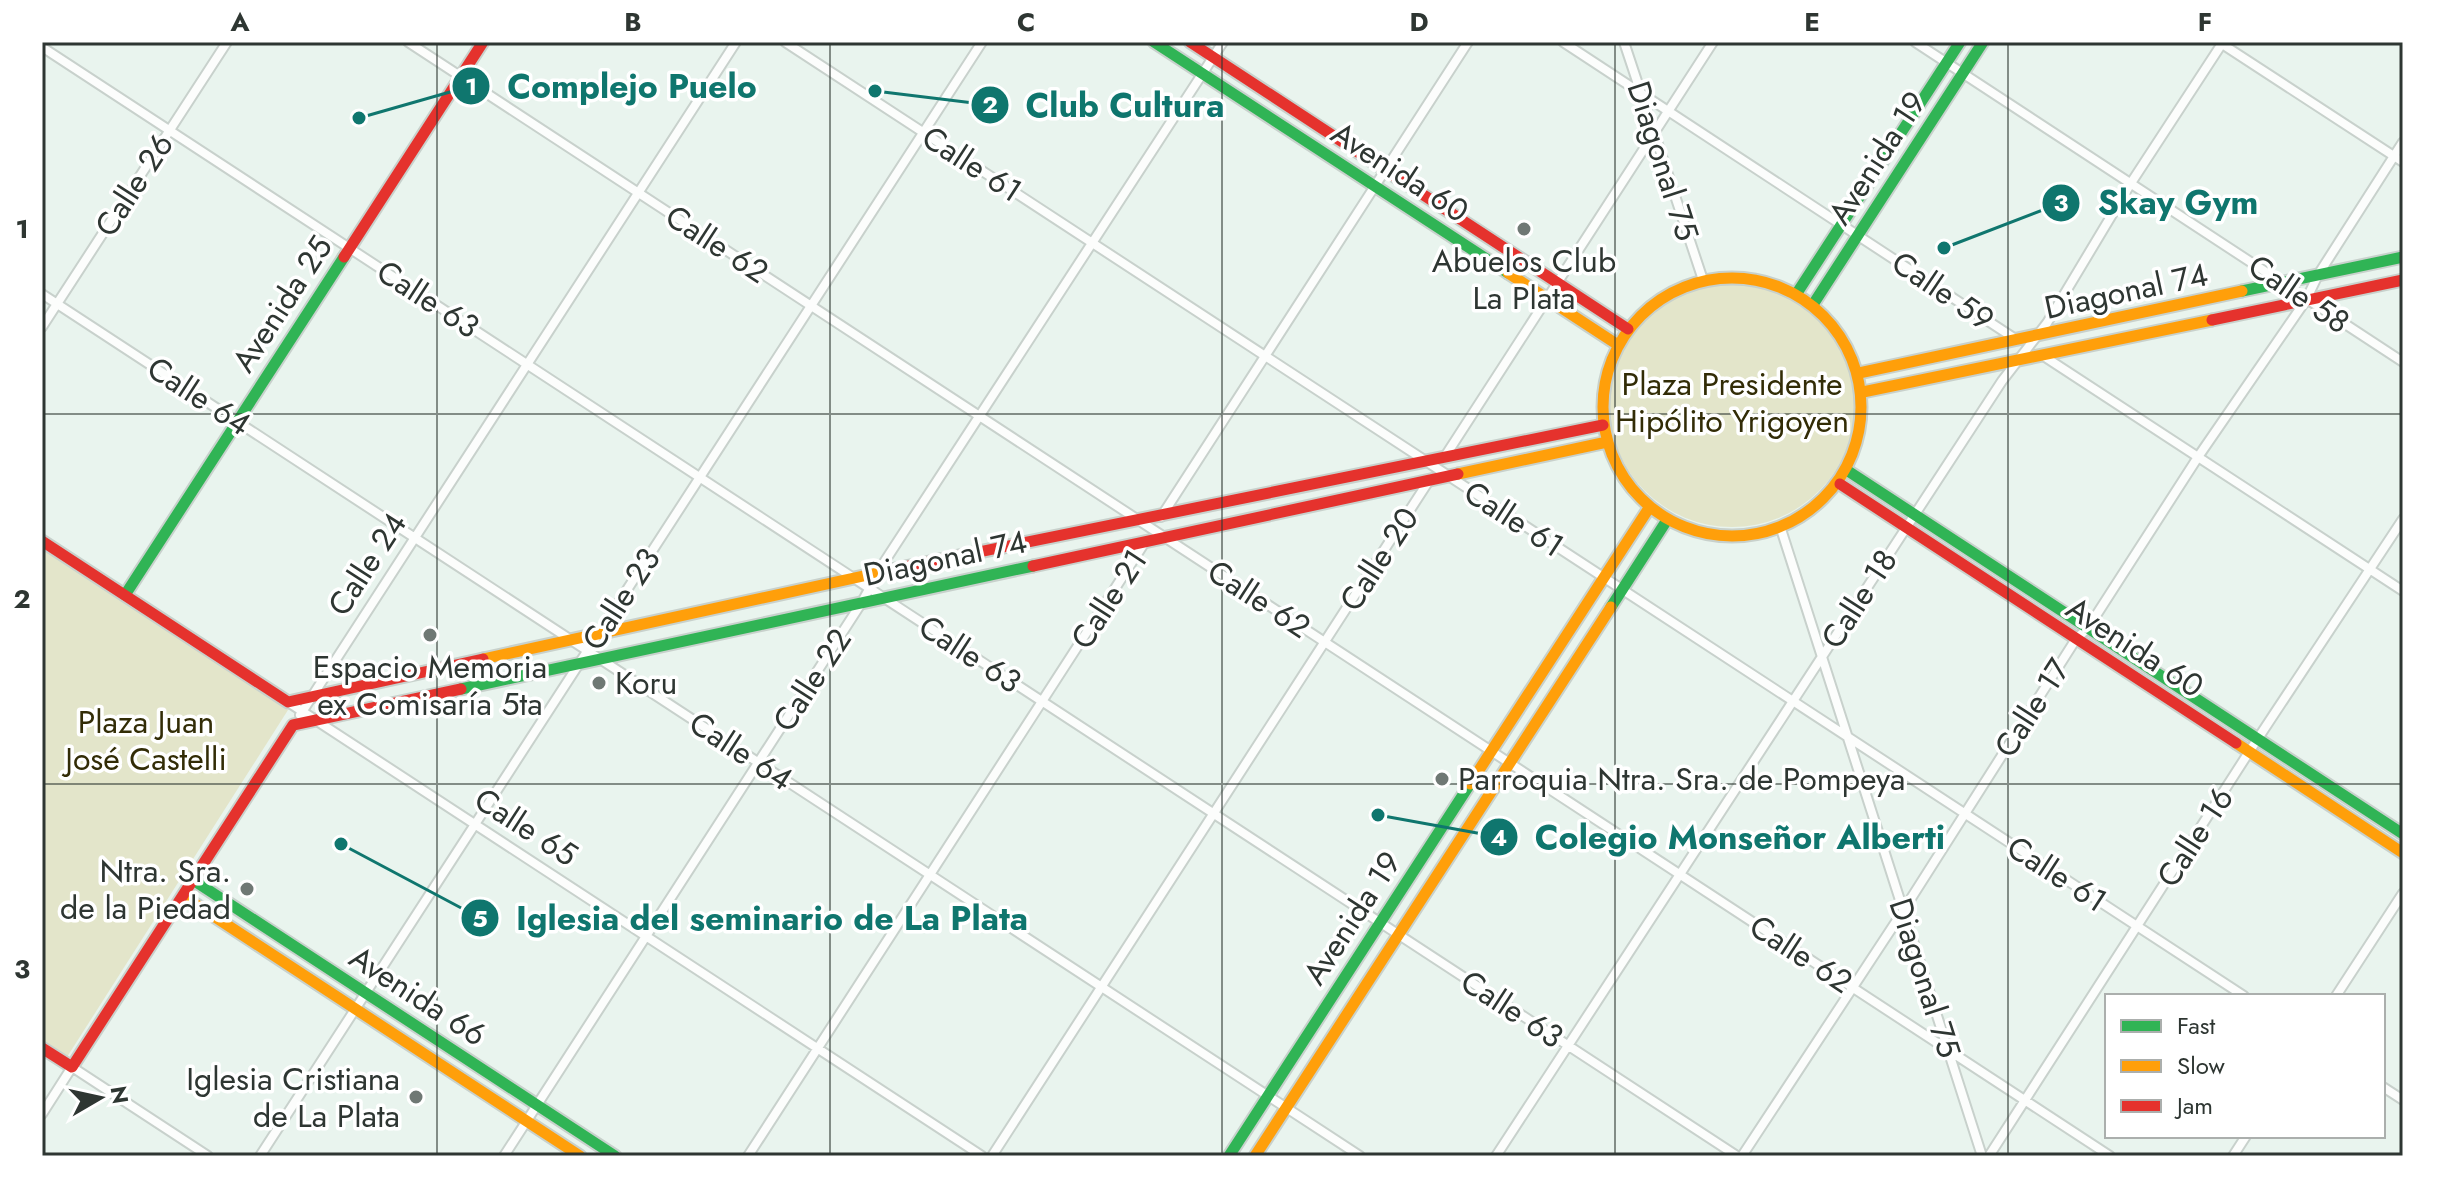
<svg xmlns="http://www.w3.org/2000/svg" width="2445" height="1198" viewBox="0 0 2445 1198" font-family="Jost,sans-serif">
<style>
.green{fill:#e3e5ca}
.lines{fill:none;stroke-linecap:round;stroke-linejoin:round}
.street-casing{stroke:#c8d1cc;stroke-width:12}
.fast-casing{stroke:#c8d1cc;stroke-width:15}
.slow-casing{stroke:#c8d1cc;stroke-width:15}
.jam-casing{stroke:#c8d1cc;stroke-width:15}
.street{stroke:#fcfdfc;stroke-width:8}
.fast{stroke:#30b455;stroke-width:11}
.slow{stroke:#ff9f0a;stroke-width:11}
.jam{stroke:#e5322d;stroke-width:11}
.grid{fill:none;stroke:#2e3632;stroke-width:2;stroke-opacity:0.55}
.poi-dot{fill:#6f7874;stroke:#fff;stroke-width:3}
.labels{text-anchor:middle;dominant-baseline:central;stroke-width:7;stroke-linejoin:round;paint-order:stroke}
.street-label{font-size:32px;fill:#2e3632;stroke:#fff}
.poi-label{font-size:32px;fill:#2e3632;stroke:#fff}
.park-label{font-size:32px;fill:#322c06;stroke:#fff}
.leader{fill:none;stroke:#0f766e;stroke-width:3}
.callout-dot{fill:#0f766e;stroke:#fff;stroke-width:3}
.mark-label{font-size:24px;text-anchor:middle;font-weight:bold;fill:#fff}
.callout-label{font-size:34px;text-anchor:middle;font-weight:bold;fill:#0f766e;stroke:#fff;stroke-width:7;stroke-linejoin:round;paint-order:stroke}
.neatline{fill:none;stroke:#2e3632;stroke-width:3}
.grid-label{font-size:26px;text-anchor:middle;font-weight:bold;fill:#2e3632}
</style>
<rect width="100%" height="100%" fill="#e9f4ee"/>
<path class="green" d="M1609 404a123 123 0 1 1 246 0a123 123 0 1 1-246 0Z
M 42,549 L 288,710 L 67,1057 L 42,1041 Z"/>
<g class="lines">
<g class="street-casing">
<path id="street" d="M 408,42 L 2110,1156
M 785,42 L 2244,996
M 1563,42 L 2017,340
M 1624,42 L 1703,280
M 1915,42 L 2403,362
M 2219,42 L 2403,162
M 42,47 L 1737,1156
M 42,294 L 1360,1156
M 42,327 L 227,42
M 2042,355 L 2403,591
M 1444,458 L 1713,42
M 1161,517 L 1468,42
M 1780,526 L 1982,1156
M 288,702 L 982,1156
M 300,715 L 736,42
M 2336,996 L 2403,893
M 2383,1087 L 2403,1100
M 42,1114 L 72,1067 L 208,1156
M 260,1156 L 982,42
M 504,1156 L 862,602 L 883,564 L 1223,42
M 748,1156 L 1145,542
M 992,1156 L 1430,479
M 1496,1156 L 2002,381 L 2047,323 L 2131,183 L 2223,42
M 1742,1156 L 1903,911 L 2076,639 L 2088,628 L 2198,457 L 2306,300 L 2318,275 L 2403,142
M 1989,1156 L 2249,752 L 2403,519
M 2233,1156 L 2246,1136"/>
</g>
<g class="fast-casing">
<path id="fast" d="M 1154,42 L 1508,273
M 2242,291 L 2403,257
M 1797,293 L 1960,42
M 1814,303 L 1983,42
M 1848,471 L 2403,834
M 125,595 L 344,257
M 1611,607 L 1667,520
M 461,689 L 1033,566
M 193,880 L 615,1156
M 1229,1156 L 1470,784"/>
</g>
<g class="slow-casing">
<path id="slow" d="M 1508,273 L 1618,345
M1603 407a129 129 0 1 1 258 0a129 129 0 1 1-258 0Z
M 1859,373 L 2242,291
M 1863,392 L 2212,320
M 1458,474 L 1607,442
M 483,659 L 900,568
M 2236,743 L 2403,853
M 1470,784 L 1649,508
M 183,896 L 580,1156
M 1255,1156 L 1611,607"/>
</g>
<g class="jam-casing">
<path id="jam" d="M 1190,42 L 1628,329
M 344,257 L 483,42
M 2212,320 L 2403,280
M 1840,484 L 2236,743
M 42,541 L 288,702 L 483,659
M 1033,566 L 1458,474
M 900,568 L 1603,425
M 42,1048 L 72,1067 L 293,725 L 461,689"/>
</g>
<use href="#street" class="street"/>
<use href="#fast" class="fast"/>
<use href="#slow" class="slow"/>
<use href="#jam" class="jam"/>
</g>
<path class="grid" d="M 437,42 L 437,1156M 830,42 L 830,1156M 1222,42 L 1222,1156M 1615,42 L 1615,1156M 2008,42 L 2008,1156M 42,414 L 2403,414M 42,784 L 2403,784"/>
<g class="poi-dot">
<circle cx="1524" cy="229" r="8"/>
<circle cx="430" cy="635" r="8"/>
<circle cx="599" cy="683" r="8"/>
<circle cx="1442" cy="779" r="8"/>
<circle cx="247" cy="889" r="8"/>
<circle cx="416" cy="1097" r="8"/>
</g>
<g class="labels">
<g class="street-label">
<text transform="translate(1877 158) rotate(-57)">Avenida 19</text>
<text transform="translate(1663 161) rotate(72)">Diagonal 75</text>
<text transform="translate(972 164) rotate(33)">Calle 61</text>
<text transform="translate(1400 172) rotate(33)">Avenida 60</text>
<text transform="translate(134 185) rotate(-57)">Calle 26</text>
<text transform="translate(717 244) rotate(33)">Calle 62</text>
<text transform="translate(1943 291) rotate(34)">Calle 59</text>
<text transform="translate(2126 291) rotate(-12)">Diagonal 74</text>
<text transform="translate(2299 294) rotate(34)">Calle 58</text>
<text transform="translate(428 299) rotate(33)">Calle 63</text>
<text transform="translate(282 304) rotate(-57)">Avenida 25</text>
<text transform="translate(199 396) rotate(33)">Calle 64</text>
<text transform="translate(1514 519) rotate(33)">Calle 61</text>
<text transform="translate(945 558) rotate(-12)">Diagonal 74</text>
<text transform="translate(1379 559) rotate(-57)">Calle 20</text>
<text transform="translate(367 564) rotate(-57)">Calle 24</text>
<text transform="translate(621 599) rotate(-57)">Calle 23</text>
<text transform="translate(1109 599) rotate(-57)">Calle 21</text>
<text transform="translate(1259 599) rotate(33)">Calle 62</text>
<text transform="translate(1859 599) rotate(-57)">Calle 18</text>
<text transform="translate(2135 647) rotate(33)">Avenida 60</text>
<text transform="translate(970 654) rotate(33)">Calle 63</text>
<text transform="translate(812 680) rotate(-57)">Calle 22</text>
<text transform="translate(2032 708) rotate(-57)">Calle 17</text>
<text transform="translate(741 751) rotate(33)">Calle 64</text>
<text transform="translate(526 827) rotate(33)">Calle 65</text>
<text transform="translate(2195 837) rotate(-57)">Calle 16</text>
<text transform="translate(2057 874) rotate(33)">Calle 61</text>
<text transform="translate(1352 918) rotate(-57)">Avenida 19</text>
<text transform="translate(1801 954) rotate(33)">Calle 62</text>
<text transform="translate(1925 978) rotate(72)">Diagonal 75</text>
<text transform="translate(418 996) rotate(33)">Avenida 66</text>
<text transform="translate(1512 1009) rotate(33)">Calle 63</text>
</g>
<g class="poi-label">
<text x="1524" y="261">Abuelos Club<tspan x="1524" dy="37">La Plata</tspan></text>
<text x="430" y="667">Espacio Memoria<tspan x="430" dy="37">ex Comisaría 5ta</tspan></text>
<text x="615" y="683" text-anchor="start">Koru</text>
<text x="1458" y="779" text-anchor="start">Parroquia Ntra. Sra. de Pompeya</text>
<text x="231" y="871" text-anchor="end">Ntra. Sra.<tspan x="231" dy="37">de la Piedad</tspan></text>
<text x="400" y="1079" text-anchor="end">Iglesia Cristiana<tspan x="400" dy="37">de La Plata</tspan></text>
</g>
<g class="park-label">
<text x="1732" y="384">Plaza Presidente<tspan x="1732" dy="37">Hipólito Yrigoyen</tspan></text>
<text x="146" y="722">Plaza Juan<tspan x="146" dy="37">José Castelli</tspan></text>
</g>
</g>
<path class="leader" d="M359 118L471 86M875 91L990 105M1944 248L2061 203M1378 815L1499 837M341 844L480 918"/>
<g class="callout-dot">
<circle cx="359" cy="118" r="8"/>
<circle cx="875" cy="91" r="8"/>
<circle cx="1944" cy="248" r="8"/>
<circle cx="1378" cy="815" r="8"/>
<circle cx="341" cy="844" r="8"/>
<circle cx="471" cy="86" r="20"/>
<circle cx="990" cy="105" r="20"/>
<circle cx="2061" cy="203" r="20"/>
<circle cx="1499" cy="837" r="20"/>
<circle cx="480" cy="918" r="20"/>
</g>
<g class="mark-label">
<text x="471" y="95">1</text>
<text x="990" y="113">2</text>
<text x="2061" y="211">3</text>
<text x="1499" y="846">4</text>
<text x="480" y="927">5</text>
</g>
<g class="callout-label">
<text x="632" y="98">Complejo Puelo</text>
<text x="1125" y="117">Club Cultura</text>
<text x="2178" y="214">Skay Gym</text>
<text x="1740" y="849">Colegio Monseñor Alberti</text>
<text x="772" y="930">Iglesia del seminario de La Plata</text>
</g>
<rect width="2445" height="1198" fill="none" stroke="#ffffff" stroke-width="88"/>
<rect x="2105" y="994" width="280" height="144" fill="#ffffff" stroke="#abafad" stroke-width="2"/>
<rect x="2121" y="1020" width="40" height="12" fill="#30b455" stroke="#abafad" stroke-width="2"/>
<text x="2177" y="1034" font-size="24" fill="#2e3632">Fast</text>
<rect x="2121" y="1060" width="40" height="12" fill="#ff9f0a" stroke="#abafad" stroke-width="2"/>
<text x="2177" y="1074" font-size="24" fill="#2e3632">Slow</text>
<rect x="2121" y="1100" width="40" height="12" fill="#e5322d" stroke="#abafad" stroke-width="2"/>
<text x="2177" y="1114" font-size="24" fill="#2e3632">Jam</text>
<g transform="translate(100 1098) rotate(81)" stroke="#ffffff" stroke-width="6" paint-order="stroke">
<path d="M0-6L14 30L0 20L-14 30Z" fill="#2e3632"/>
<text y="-12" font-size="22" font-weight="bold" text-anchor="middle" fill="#2e3632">N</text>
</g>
<rect x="44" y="44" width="2357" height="1110" class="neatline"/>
<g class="grid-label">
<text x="240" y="31">A</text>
<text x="633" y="31">B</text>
<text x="1026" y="31">C</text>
<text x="1419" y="31">D</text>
<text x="1812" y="31">E</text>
<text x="2205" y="31">F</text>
<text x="22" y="238">1</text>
<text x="22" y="608">2</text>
<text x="22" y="978">3</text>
</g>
</svg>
